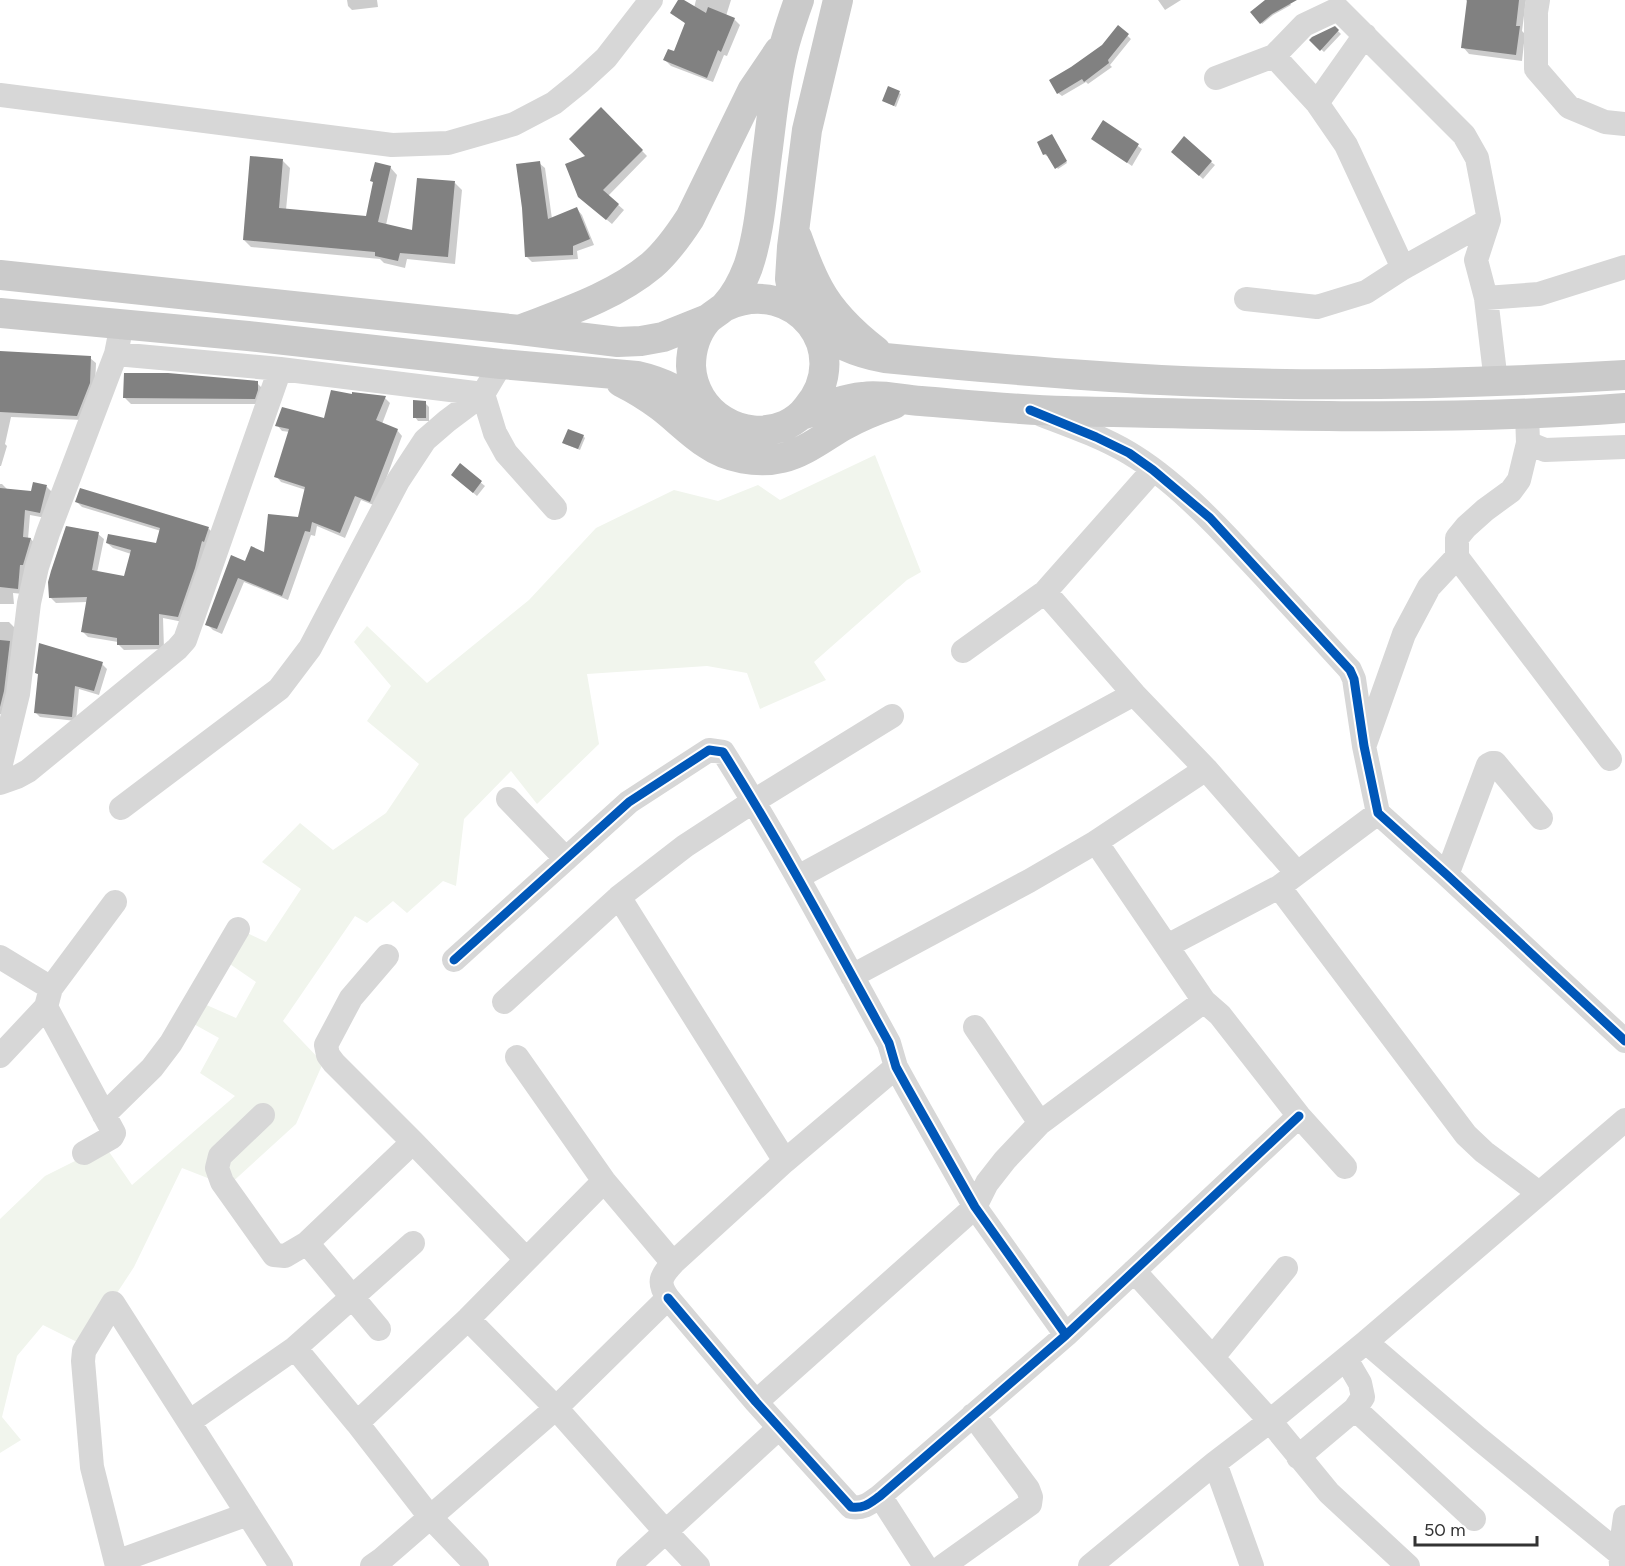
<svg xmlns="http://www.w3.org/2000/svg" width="1625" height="1566" viewBox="0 0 1625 1566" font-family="Figtree,sans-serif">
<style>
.green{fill:#f1f5ed}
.shadow{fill:#0003}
.building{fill:#818181}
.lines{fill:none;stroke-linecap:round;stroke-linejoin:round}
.minor{stroke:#d7d7d7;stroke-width:24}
.major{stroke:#cacaca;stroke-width:30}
.cycleway-casing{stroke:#fff;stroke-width:13}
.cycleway{stroke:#0057b8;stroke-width:9}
</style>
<rect width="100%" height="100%" fill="#fff"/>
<path class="green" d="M 875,455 L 921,572 L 907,580 L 814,662 L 826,680 L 760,709 L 747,673 L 707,666 L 587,674 L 599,744 L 537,804 L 511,771 L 464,819 L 456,886 L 443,881 L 407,913 L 393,901 L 367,923 L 355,916 L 283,1021 L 323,1063 L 296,1124 L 228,1186 L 182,1168 L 134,1267 L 83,1345 L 43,1325 L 17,1356 L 2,1417 L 21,1440 L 0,1453 L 0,1219 L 45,1176 L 105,1146 L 132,1185 L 235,1096 L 200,1073 L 219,1038 L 190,1022 L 202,1003 L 236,1018 L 256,982 L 224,960 L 245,932 L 266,942 L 301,889 L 262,862 L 300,823 L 333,850 L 386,813 L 419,764 L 367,721 L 391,686 L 354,642 L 367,626 L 427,683 L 529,600 L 596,528 L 674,490 L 718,501 L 758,485 L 780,500 Z"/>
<path class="shadow" d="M 347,0 L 377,0 L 378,7 L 352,10 L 348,6 Z
M 680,0 L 694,8 L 696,0 L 731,0 L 726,16 L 734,19 L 740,25 L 727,56 L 724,55 L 713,82 L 671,66 L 665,60 L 674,53 L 686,24 L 672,13 Z
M 1158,0 L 1181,0 L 1165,10 Z
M 1272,0 L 1288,0 L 1291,5 L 1273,15 L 1262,24 L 1254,14 Z
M 1466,0 L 1526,0 L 1522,31 L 1525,34 L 1522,61 L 1469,54 L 1463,47 L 1468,3 Z
M 1118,27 L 1131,39 L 1110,65 L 1112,67 L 1088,84 L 1086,82 L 1062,96 L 1058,93 L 1103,46 Z
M 1335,28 L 1341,34 L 1324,52 L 1311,40 Z
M 899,93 L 901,94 L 896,107 L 884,101 Z
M 601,109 L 647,156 L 608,196 L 624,210 L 612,224 L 585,202 L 588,156 Z
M 1104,122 L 1142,149 L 1132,166 L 1097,142 Z
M 1053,138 L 1067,163 L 1058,169 L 1048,155 L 1046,156 L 1045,154 Z
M 1177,155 L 1211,162 L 1215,165 L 1203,179 Z
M 283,161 L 290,168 L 286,210 L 367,218 L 390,167 L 397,175 L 386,225 L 413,232 L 455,183 L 462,190 L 455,264 L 407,259 L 405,268 L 384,263 L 380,259 L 251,247 L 244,240 Z
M 539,163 L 545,168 L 552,219 L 577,209 L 582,215 L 594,245 L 577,251 L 578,259 L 532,262 L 526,256 Z
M 0,353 L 90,358 L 96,363 L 95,389 L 83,420 L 11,417 L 5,444 L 7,446 L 1,466 L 0,466 Z
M 257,383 L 263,389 L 261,404 L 131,404 L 125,398 Z
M 353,396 L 385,398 L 390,403 L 382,424 L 397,430 L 402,436 L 376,506 L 361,500 L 345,538 L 317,526 L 315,536 L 311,535 L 288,600 L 244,582 L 222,634 L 213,630 L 207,624 L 246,563 L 265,554 L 299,519 L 306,490 L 281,482 L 276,476 L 290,432 L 282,431 L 277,425 L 325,420 Z
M 425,403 L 429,407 L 429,421 L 418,421 L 415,417 Z
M 583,436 L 585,438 L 580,450 L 565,444 Z
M 460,466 L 485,486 L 477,496 L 457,479 Z
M 0,484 L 2,484 L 8,490 L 32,492 L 34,484 L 47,487 L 52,492 L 46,518 L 30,515 L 28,539 L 31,539 L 36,545 L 23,594 L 13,593 L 14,604 L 0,604 Z
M 81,490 L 209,529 L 214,534 L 183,622 L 163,618 L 164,649 L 124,650 L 118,644 L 118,642 L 88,637 L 83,632 L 87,602 L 56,603 L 50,597 L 98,534 L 104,539 L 97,573 L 126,577 L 131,554 L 113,548 L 107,543 L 158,545 L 161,531 L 82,507 L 77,502 Z
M 0,622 L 9,622 L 15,628 L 5,715 L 0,714 Z
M 102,664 L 107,669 L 99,695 L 79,689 L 76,721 L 40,717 L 35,712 L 39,675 L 36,673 Z"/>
<path class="building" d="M 678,0 L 684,0 L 706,13 L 708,7 L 735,18 L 721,52 L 718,50 L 707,78 L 663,60 L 668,49 L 674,51 L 685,23 L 670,13 Z
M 1265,0 L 1297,0 L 1272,14 L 1260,24 L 1250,12 Z
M 1467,0 L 1519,0 L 1516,26 L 1520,26 L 1516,55 L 1461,48 Z
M 1118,25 L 1129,34 L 1108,60 L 1109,63 L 1084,82 L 1082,79 L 1057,94 L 1049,80 L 1071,67 L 1102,45 Z
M 1335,26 L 1339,30 L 1320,51 L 1309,40 L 1312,37 Z
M 888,86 L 900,91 L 894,106 L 882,101 Z
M 601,107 L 643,150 L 603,190 L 619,204 L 606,220 L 578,197 L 565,164 L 585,156 L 569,139 Z
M 1103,120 L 1139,144 L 1127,163 L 1091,139 Z
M 1052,134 L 1067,161 L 1055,169 L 1046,154 L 1043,155 L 1037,142 Z
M 1184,136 L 1212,161 L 1199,176 L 1171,152 Z
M 250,156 L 283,159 L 279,208 L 366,216 L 373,182 L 370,181 L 375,162 L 391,166 L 378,222 L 412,230 L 417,178 L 455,181 L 448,257 L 400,253 L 398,261 L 375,256 L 375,252 L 243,240 Z
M 540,161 L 548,219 L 577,207 L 590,239 L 573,246 L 573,255 L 525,257 L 522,208 L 516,164 Z
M 0,351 L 91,356 L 90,383 L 77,416 L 0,412 Z
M 124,373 L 168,373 L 258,381 L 258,390 L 255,399 L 123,398 Z
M 331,390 L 352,394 L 352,392 L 386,396 L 376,420 L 398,429 L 370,502 L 355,496 L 340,533 L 312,522 L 310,532 L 305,531 L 282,596 L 238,578 L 217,629 L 205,625 L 231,555 L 245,561 L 251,546 L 264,552 L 268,514 L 298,517 L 305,487 L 274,477 L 289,429 L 275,426 L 282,407 L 324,418 Z
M 413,400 L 426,401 L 426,418 L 413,418 Z
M 568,429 L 584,435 L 578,449 L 562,443 Z
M 460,463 L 482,481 L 473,493 L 451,475 Z
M 33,482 L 47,485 L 40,513 L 25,510 L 23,537 L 31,538 L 23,565 L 20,565 L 18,589 L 0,587 L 0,488 L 31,491 Z
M 80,488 L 209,527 L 204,542 L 202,541 L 195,568 L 178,617 L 159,614 L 159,645 L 117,645 L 117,638 L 81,632 L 87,597 L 49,598 L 48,582 L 51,571 L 66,526 L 99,532 L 92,570 L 124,576 L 131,550 L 106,543 L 108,534 L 156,543 L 160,528 L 75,502 Z
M 0,640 L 10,641 L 4,691 L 0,707 Z
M 39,643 L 103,662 L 94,691 L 75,686 L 72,717 L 34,713 L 38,674 L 35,673 Z"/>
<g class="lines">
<path class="minor" d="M 1538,0 L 1536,12 L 1536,69 L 1569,107 L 1605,122 L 1625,124
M 1365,35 L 1317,103 L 1274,56 L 1304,25 L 1338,9 L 1464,135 L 1477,158 L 1489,220 L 1476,260 L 1486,298 L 1496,382
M 1216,78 L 1274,56
M 0,95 L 392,145 L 448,143 L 514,124 L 554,103 L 580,82 L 606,58 L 651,0
M 1317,103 L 1346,145 L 1403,268
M 1486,298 L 1539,294 L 1625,267
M 1246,299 L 1317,307 L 1366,292 L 1403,268 L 1489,220
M 116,354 L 280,369 L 483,394 L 495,433 L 506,453 L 555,508
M 1527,412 L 1528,443 L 1519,480 L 1511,491 L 1485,510 L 1466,527 L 1457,538 L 1457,557 L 1610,759
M 1042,415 C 1071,426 1102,437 1129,453 C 1171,478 1212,520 1245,556 C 1280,593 1315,632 1350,670 L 1354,679 L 1364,746 L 1378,813 L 1447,875 L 1625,1041
M 1528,443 L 1545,450 L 1625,447
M 1045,592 L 1134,694 L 1206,769 L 1297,873
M 963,651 L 1045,592 L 1153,470
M 1365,744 L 1404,634 L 1429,587 L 1457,557
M 0,768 L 18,694 L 29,603 L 37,567 L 48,533 L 116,354 L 119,339
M 0,783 L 17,777 L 28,771 L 177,649 L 185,640 L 280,369
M 508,799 L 566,859
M 121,808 L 279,689 L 310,648 L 398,481 L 425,440 L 447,421 L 483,394 L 501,364
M 1096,842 L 1204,1001 L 1220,1015 L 1299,1116 L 1345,1167
M 1447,875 L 1488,765 L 1492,763 L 1495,763 L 1541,818
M 798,877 L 1134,694
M 1279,887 L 1466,1135 L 1484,1152 L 1539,1193
M 619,897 L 785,1161
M 1167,946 L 1279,887 L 1378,813
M 387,956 L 351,998 L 326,1045 L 328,1055 L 334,1063 L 413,1142 L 526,1259
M 0,957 L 51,988
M 454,960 L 629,802 L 709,750 L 723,752 C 783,847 835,945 889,1043 L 896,1067 L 907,1087 L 975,1207 L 1066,1335
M 852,976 L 1029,881 L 1096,842 L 1206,769
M 504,1002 L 619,897 L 685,846 L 754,801 L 892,716
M 975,1027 L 1040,1123
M 0,1056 L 46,1007
M 517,1057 L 604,1181 L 673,1263
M 104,1115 L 152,1068 L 171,1043 L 238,929
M 263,1115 L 220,1156 L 217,1168 L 222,1182 L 274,1255 L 285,1256 L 307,1243 L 413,1142
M 84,1153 L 112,1137 L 114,1133 L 46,1007 L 51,988 L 115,902
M 307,1243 L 379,1329
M 1134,1271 L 1270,1421 L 1329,1493 L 1408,1566
M 668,1298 L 756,1402 L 851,1507 C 864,1509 870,1503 880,1496 L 1066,1335 L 1299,1116
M 468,1319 L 556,1408 L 665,1531 L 698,1566
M 1366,1342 L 1478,1438 L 1625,1558
M 295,1348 L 357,1423 L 430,1517 L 477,1566
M 1213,1357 L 1286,1268
M 756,1402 L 975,1207 L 987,1183 L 1005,1160 L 1040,1123 L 1204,1001
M 1355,1409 L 1474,1519
M 189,1422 L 295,1348 L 413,1243
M 357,1423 L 468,1319 L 604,1181
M 1298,1457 L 1355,1409 L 1363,1397 L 1360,1383 L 1346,1359
M 1215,1463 L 1252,1566
M 880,1496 L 925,1566
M 116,1562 L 248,1514
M 1621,1565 L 1620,1553 L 1625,1517
M 117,1566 L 92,1467 L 83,1361 L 84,1351 L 113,1303 L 281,1566
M 372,1566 L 382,1559 L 556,1408 L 668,1298 C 657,1282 661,1276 673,1263 L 785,1161 L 896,1067
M 628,1566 L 779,1428
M 943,1566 L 1030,1504 L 1031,1497 L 1028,1489 L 973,1415
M 1090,1566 L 1215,1463 L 1270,1421 L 1366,1342 L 1625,1120"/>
<path class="major" d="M 797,237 C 803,254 810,273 819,289 C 832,313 854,334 876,351
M 0,275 L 520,330 L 618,342 L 641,341 L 663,337 L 708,319
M 726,306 C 796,275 855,352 807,408 C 802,415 794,421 786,425 C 743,444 693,413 691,366 C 691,350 696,333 707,320 C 712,315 720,311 725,306 C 735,296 743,280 748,267 C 760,232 762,192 767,155 C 772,118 775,79 785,43 C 789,29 794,14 799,0
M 800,312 L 794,299 L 790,279 L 792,247 L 807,130 L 838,0
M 0,313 L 248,336 L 501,364 L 637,376 C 664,382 685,394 708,409
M 812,326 C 839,344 853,352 885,358 C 977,367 1069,375 1161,380 C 1316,388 1471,384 1625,375
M 522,329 C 566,312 615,296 652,265 C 667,252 679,235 690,218 L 752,91 L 779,51
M 621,382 C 635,389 648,397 660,406 C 676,418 690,433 707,444 C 727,458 758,464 782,458 C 804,453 824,437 843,426 C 859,417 876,410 894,404
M 802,415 C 821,408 842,399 863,397 C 882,394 902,400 921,401 C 970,405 1018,410 1066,411 C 1252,415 1439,422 1625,408"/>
<g class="cycleway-casing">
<path id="cycleway" d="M 1030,410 L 1096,437 L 1129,453 L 1153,470 L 1210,518 L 1350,670 L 1354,679 L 1364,746 L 1378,813 L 1447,875 L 1625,1041
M 454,960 L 629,802 L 709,750 L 723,752 C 783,847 835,945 889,1043 L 896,1067 L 907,1087 L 975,1207 L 1066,1335
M 668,1298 L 756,1402 L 851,1507 C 864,1509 870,1503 880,1496 L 1066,1335 L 1299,1116"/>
</g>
<use href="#cycleway" class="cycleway"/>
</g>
<path d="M1415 1536v9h122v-9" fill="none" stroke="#333333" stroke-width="3"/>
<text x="1424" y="1536" font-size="18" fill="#333333" stroke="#ffffff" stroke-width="4.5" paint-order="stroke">50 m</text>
</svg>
